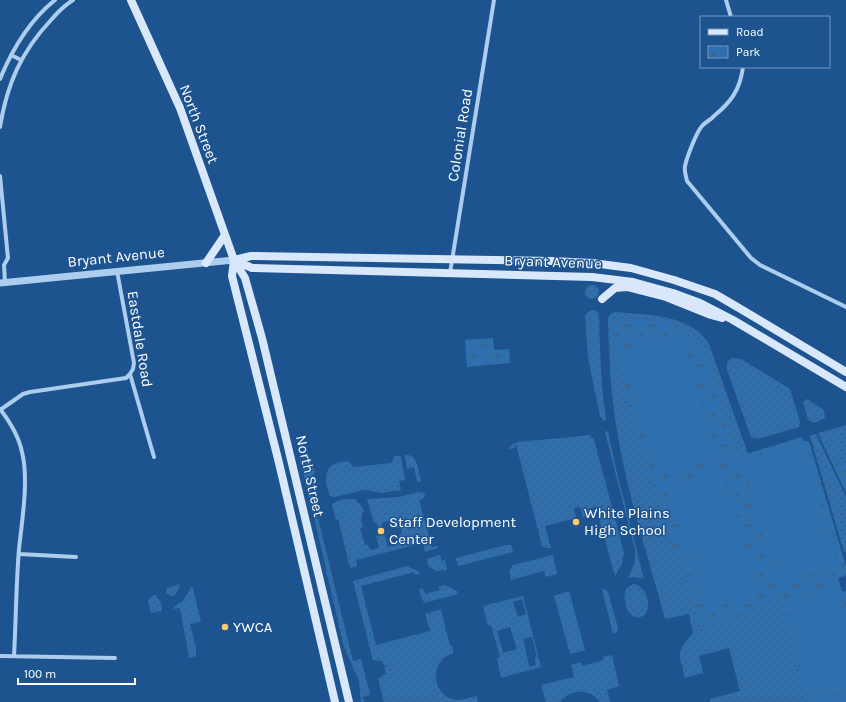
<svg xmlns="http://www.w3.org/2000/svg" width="846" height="702" viewBox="0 0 846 702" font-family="Karla,sans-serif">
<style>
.grass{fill:url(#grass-dots);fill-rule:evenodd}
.forest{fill:url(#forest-crowns)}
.park{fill:url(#park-tufts)}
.pitch{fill:#306fad}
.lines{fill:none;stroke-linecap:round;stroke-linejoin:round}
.minor{stroke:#accdee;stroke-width:4}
.tertiary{stroke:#accdee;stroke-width:7}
.secondary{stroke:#d8e8fa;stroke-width:8}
.poi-dot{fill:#fdcc6a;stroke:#1d5490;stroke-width:1.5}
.labels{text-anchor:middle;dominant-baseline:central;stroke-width:3;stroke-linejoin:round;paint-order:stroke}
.street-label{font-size:15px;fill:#fff;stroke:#1d5490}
.poi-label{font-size:15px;fill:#fff;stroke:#1d5490;text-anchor:start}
</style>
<defs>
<pattern id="grass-dots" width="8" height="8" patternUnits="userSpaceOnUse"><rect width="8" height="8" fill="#306fad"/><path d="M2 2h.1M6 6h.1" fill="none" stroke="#415a73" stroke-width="1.8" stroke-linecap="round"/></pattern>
<pattern id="forest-crowns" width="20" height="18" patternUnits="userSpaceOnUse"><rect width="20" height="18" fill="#306fad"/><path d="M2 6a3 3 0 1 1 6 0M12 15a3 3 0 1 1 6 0" fill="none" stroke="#415a73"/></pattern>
<pattern id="park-tufts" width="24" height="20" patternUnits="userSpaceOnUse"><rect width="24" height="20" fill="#306fad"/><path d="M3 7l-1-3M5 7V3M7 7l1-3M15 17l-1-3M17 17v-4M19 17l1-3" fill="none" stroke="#415a73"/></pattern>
</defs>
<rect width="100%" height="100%" fill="#1d5490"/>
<path class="grass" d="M585 292a7 7 0 1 1 14 0a7 7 0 1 1-14 0Z
M 592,310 L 597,311 L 599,316 C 600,351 601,385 606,420 L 604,421 L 600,416 L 588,358 L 585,316 L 588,312 Z
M 616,312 C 647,315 691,314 709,344 L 748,454 L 802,437 L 803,441 L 809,442 L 846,567 L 846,575 L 838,578 L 842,592 L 846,591 L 846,702 L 710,702 L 710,699 L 740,691 L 729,648 L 699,656 L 703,673 L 685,678 C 678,651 676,654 693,633 L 689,614 L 665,619 C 649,559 628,497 618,436 C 611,398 609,360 608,321 C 608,315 610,313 616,312 Z
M 733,358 L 741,359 L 790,389 L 800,422 L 799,427 L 758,439 L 751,437 L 727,370 C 726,363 727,361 733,358 Z
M 807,399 L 824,410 L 825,418 L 814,423 L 808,420 L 803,402 Z
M 846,425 L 846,462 L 833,465 L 818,433 Z
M 608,431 L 616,469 L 644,579 L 634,577 L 628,578 L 635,562 L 635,550 L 605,432 Z
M 816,434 L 846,497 L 846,551 L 844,552 L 810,436 Z
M 591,435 L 590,437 L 594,439 L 624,553 L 622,564 L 615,576 L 596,507 L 588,509 L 590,515 L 583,517 L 580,507 L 574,508 L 576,518 L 545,526 L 551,548 L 546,548 L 542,546 L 516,444 L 514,448 L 508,449 L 513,444 L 518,442 Z
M 406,455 C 418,454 418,471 421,480 L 420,482 L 417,481 L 414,467 L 407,469 L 405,457 Z
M 394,456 L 400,456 L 401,457 L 405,480 L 399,481 L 401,490 L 382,493 L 365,490 L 334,497 L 330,496 C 328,490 325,483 326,477 C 327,464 340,460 350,462 L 353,467 L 392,463 Z
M 300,459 C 309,463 314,465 315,475 L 308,477 L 353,661 L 361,659 L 369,690 L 370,695 L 363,697 L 364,702 L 361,702 L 359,681 L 344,647 L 328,578 L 326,573 L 326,568 Z
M 419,492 L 425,493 L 424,498 L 419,500 L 432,547 L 438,546 L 438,548 L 425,552 L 423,543 L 356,560 L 357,566 L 350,568 L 338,519 L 336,520 L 332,505 C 339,499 346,499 355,499 L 363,508 L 364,512 L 362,513 L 362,517 L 361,518 L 363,527 L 360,528 L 365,545 L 368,545 L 370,550 L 379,548 L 376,536 L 384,534 L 388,547 L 401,543 L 399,535 L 402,533 L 400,527 L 397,528 L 395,519 L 382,523 L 382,526 L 378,528 L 377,523 L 374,523 L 367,499 L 398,497 Z
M 506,545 L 511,545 L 513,552 L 458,566 L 456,558 Z
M 440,555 L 442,561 L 445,560 L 447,570 L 435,571 L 428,566 L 427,559 Z
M 553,555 L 557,574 L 546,577 L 544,571 L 511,580 L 509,571 L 513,565 Z
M 407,566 L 419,572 L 420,574 L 415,575 L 414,572 L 361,586 L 376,645 L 430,631 L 425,614 L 441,609 L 450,646 L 452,646 L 453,653 C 451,654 447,656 445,657 C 428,671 436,699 458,700 C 464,700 471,697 477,696 L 478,702 L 384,702 L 378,679 L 385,674 L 385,666 L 381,661 L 373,660 L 353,581 Z
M 179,584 L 180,586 L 175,595 L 171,596 L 166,593 L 166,589 Z
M 633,584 C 645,585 651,603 647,611 C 641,623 628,616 626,606 C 625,599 623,594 627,588 Z
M 445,585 L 457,591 L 458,594 L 424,603 L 423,600 L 422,600 L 419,589 L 423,588 L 425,594 L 440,590 L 439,586 Z
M 191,587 L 193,588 L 201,622 L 190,624 L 196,648 L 196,656 L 189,658 L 180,608 L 173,609 L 175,606 L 182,602 Z
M 602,589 L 606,590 L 608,592 L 618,628 L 617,632 L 613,634 Z
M 569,591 L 585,650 L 570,654 L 554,596 Z
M 154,595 L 156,595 L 161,603 L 162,611 L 151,613 L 148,601 L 149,598 Z
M 523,596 L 541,667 L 501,678 L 497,658 L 500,657 L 491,625 L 488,626 L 483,606 ZM 522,599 L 526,614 L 518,617 L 513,602 ZM 510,627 L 517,649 L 503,653 L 497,631 ZM 532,637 L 537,657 L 535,658 L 536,665 L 529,667 L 528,660 L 523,639 Z
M 612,655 L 619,686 L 607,690 L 610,702 L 600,702 C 589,687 571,689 560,702 L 546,702 L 541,685 L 574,677 L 571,665 L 581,662 L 582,666 L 604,660 L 603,657 Z"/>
<path class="forest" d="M 846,462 L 846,493 L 833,465 Z"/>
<path class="park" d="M 614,319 C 635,320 667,317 684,329 C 691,334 697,343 703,350 L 737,457 L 802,437 L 803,441 L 809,442 L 846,567 L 846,575 L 838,578 L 842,592 L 846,591 L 846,702 L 807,702 L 780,597 L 704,629 L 651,479 L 615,348 Z
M 493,338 L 494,350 L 509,349 L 510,363 L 467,367 L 465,340 Z"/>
<path class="pitch" d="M 680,332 L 717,455 L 657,473 L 619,350 Z
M 804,443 L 838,566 L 776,583 L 742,460 Z
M 722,470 L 761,593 L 707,610 L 667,487 Z
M 838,586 L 846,613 L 846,691 L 809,699 L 786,602 Z"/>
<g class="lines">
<path class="minor" d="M 726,0 L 731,17
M 11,55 L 21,60
M 743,67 C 740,90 731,102 714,116 C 711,120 705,122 702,126 C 696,133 687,157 685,166 C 684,171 686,176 687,181 L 751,258 L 760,265 L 846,307
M 0,79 C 12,50 30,20 55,0
M 0,127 C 7,84 21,52 51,20 C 57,13 65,5 73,0
M 0,176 L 8,258 L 4,265 L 5,282
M 117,271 L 134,363 L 133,369 L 130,374 L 154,457
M 450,273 L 494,0
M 0,409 C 9,420 19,437 22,452 C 29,480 22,520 19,549 C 16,585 16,621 14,656
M 0,410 L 23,394 L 30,392 L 126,378 L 130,374
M 19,554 L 76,557
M 0,656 L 115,658"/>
<path class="tertiary" d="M 0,283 L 234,260"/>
<path class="secondary" d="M 131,0 L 180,108 L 234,260 L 245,278 L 262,338 L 349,702
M 234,260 L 252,268 L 592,277 L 633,282 L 673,293 L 700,303 L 733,320 L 846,387
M 234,260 L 251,256 L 551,261 L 592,263 L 631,268 L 674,280 L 715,294 L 739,308 L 846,372
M 234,260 L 232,276 L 279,463 L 335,702
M 206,263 L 225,235
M 602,299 L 615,288 L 627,287 L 666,297 L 711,315 L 722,318"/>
</g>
<g class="poi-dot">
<circle cx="576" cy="522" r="4"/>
<circle cx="381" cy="531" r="4"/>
<circle cx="225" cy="627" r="4"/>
</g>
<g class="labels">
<g class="street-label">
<text transform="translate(199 124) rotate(69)">North Street</text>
<text transform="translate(460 135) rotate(-81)">Colonial Road</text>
<text transform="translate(116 257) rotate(-6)">Bryant Avenue</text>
<text transform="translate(553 262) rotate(2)">Bryant Avenue</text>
<text transform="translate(140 339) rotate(81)">Eastdale Road</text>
<text transform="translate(310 476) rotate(77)">North Street</text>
</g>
<g class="poi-label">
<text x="584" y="513">White Plains<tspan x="584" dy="17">High School</tspan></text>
<text x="389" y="522">Staff Development<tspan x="389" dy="17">Center</tspan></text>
<text x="233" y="627">YWCA</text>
</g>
</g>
<rect x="700" y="16" width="130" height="52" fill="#1d5490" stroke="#7798bc"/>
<rect x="708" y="29" width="20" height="6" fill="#d8e8fa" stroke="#7798bc"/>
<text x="736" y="36" font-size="12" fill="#ffffff">Road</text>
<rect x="708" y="46" width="20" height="12" fill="url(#park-tufts)" stroke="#7798bc"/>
<text x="736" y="56" font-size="12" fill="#ffffff">Park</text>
<path d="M18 678v6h117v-6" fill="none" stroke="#ffffff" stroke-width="2"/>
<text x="24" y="678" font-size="12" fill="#ffffff" stroke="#1d5490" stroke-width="3" paint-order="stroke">100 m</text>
</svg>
